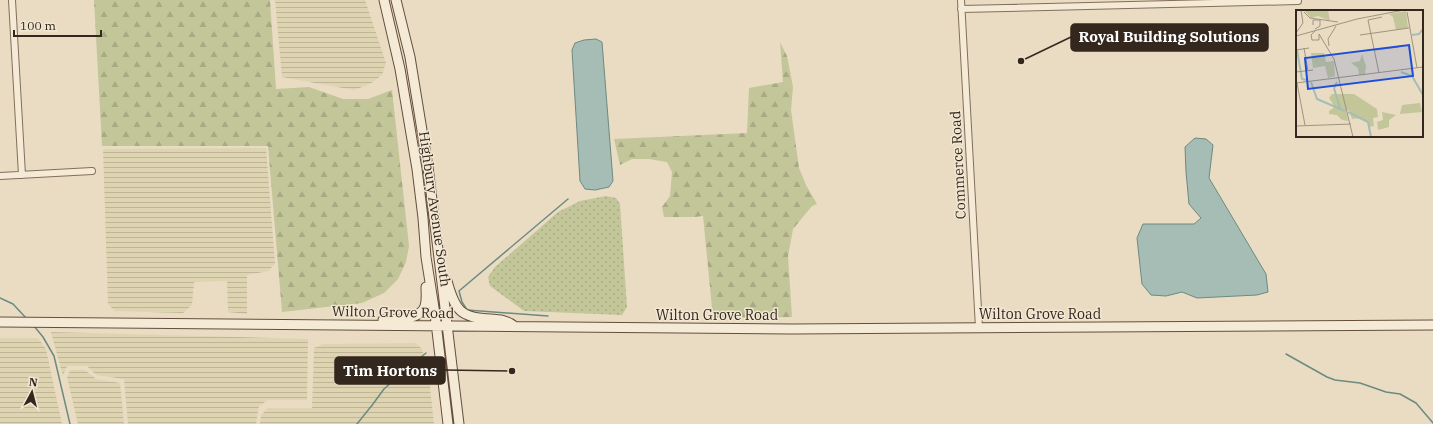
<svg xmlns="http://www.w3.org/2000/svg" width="1433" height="424" viewBox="0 0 1433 424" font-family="'IBM Plex Serif',serif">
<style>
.farmland{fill:url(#farmland-rules)}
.grass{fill:url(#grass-dots)}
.forest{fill:url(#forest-firs)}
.water{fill:#a5bdb4;stroke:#6d8a81}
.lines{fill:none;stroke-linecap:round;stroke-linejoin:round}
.stream{stroke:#6d8a81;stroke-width:1.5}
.minor-casing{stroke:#826e5c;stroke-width:8}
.secondary-casing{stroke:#644f3f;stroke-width:11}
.minor{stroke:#f5ead5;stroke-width:6}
.secondary{stroke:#f5ead5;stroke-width:9}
.labels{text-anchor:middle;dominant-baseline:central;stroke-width:3;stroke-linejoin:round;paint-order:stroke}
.street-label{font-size:14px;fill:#33271e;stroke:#f2e7d2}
.inset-river{fill:none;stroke:#a5bdb4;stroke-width:2}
.inset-road{fill:none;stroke:#a09481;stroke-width:1}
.view{fill:#1d4ed8;fill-opacity:0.15;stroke:#1d4ed8;stroke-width:2}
.inset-edge{fill:none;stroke:#33271e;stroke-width:2}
.leader{fill:none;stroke:#33271e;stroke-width:1.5}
.callout-dot{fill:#33271e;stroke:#f2e7d2;stroke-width:1.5}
.callout{fill:#33271e;stroke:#33271e;stroke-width:1.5}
.callout-label{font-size:15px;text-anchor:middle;font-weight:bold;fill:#fff}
</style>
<defs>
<pattern id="farmland-rules" width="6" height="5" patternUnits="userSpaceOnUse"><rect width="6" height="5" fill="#ded4b1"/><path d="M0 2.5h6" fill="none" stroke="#bfb698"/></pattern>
<pattern id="grass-dots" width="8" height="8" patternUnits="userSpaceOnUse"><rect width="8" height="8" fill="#c3c698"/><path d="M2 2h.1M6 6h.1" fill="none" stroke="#a8aa83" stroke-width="1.8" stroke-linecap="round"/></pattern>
<pattern id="forest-firs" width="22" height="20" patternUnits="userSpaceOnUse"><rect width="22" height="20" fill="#c3c698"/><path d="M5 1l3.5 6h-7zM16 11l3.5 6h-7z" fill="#a8aa83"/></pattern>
</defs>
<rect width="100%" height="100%" fill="#e9dcc3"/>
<path class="farmland" d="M 275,0 L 365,0 L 386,63 L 382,75 L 370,84 L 354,90 L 282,77 Z
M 266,148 L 275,264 L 268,271 L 247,275 L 247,314 L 228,312 L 227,281 L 194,282 L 192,305 L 183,313 L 115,311 L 108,304 L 103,149 Z
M 51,332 L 308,339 L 307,400 L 268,400 L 259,406 L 256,424 L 128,424 L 124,379 L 96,375 L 87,366 L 67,366 L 63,376 Z
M 0,338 L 38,338 L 46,349 L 62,424 L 0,424 Z
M 416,343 L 422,349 L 428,369 L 434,424 L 260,424 L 261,415 L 268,408 L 312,408 L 314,348 L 323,344 Z
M 70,370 L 85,370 L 96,379 L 120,383 L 124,424 L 78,424 L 67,377 Z"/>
<path class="grass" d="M 606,196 L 616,198 L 620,204 L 627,307 L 622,315 L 524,311 L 490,286 L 488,277 L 495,267 L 558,212 L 580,201 Z"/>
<path class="forest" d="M 94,0 L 270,0 L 276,89 L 309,87 L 343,99 L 368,99 L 392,90 L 409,246 L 406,262 L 398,279 L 384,293 L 362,303 L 282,312 L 268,146 L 102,146 Z
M 780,42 L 787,56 L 793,87 L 791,110 L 799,168 L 806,185 L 817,204 L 812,206 L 793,229 L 788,256 L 792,317 L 713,318 L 703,216 L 695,217 L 664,217 L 662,207 L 670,196 L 672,172 L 667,162 L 649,159 L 632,159 L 620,165 L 614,139 L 747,133 L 749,88 L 783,82 Z"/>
<path class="water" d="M 596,39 L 602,42 L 613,181 L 609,187 L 595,190 L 585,189 L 580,181 L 572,50 L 575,43 L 584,40 Z
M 1195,138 L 1206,139 L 1213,145 L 1209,178 L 1266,274 L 1268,292 L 1257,295 L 1197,298 L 1182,292 L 1166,296 L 1151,295 L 1142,284 L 1137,238 L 1143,224 L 1194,224 L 1201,218 L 1189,204 L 1186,172 L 1185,147 Z"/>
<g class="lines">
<path class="stream" d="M 0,298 L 13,304 L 27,319
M 548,316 L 467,310 L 462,302 L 459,291 L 568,199
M 34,326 L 43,337 L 54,356 L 70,424
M 1286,354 L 1327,377 L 1335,380 L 1360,383 L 1386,392 L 1400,394 L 1416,403 L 1433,423
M 357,424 L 373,404 L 384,389 L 397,377 L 426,353"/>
<g class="minor-casing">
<path id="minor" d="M 12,0 L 22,175
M 961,0 L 979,328
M 961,9 L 1298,1
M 0,176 L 92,171"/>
</g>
<g class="secondary-casing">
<path id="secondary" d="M 384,0 L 400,69 L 417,169 L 423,218 L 426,257 L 435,314 L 448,424
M 396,0 L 410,57 L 428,167 L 459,424
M 447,281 C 455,310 460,318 491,319 C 500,320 507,320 514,326
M 383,320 C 395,320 421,320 425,306 C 427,300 426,293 426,287
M 0,322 L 792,329 L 1433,325"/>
</g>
<use href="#minor" class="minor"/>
<use href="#secondary" class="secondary"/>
</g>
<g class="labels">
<g class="street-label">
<text transform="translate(958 165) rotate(-93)">Commerce Road</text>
<text transform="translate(435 209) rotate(82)">Highbury Avenue South</text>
<text transform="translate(393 312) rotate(1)">Wilton Grove Road</text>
<text x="1040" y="314">Wilton Grove Road</text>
<text x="717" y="315">Wilton Grove Road</text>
</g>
</g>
<g transform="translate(1296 10)">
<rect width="127" height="127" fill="#e9dcc3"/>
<path d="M 8,0 L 32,0 L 34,11 L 22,6 L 15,8 Z" fill="#c3c698"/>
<path d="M 110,1 L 112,18 L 100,20 L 97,7 L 93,4 ZM 15,43 L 28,43 L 30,52 L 38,51 L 39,66 L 32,68 L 29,56 L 17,58 ZM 66,44 L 70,56 L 69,64 L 63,65 L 62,58 L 55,53 L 64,51 ZM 36,84 L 58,84 L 81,99 L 82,107 L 77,108 L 78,116 L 72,117 L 72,112 L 66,108 L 56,109 L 53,100 L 50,101 L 52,111 L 46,110 L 41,105 L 33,104 L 33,101 L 39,97 L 33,88 ZM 124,93 L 126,102 L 104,104 L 106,95 ZM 86,102 L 100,105 L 93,110 L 93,117 L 82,120 L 81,112 L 87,110 Z" fill="#c3c698"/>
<path d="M 40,86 L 57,86 L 63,89 L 75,101 L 74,113 L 69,107 L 58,107 L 54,99 L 48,101 L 47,107 L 41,105 L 41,93 L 38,88 Z" fill="#c3c698"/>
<path class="inset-river" d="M 116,25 L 123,24 L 127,19M 1,40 L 6,69 L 10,70M 105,62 L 116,66 L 127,85M 15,72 L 21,89 L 49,101M 41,72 L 38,78 L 44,98M 52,102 L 72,112 L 75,127"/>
<path class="inset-road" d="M 8,2 L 14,8 L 42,12M 111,2 L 121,58M 17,15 L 17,10 L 24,10 L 24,16 L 19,19M 19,21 L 15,25 L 16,30 L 23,30 L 23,24M 0,23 L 7,13 L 5,0M 23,24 L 38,49 L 57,127M 64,25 L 113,18M 0,26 L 61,9 L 108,0M 33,36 L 32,29 L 40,16M 8,38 L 12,61M 0,40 L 13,38M 79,40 L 103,37M 0,62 L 17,60M 83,63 L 72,10 L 86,7M 0,68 L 9,115M 0,73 L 127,57M 0,116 L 55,114"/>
<path class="view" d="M 113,35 L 117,66 L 12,79 L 9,48 Z"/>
<rect width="127" height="127" class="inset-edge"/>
</g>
<path class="leader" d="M1021 61L1071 37M512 371L445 370"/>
<g class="callout-dot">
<circle cx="1021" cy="61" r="4"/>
<circle cx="512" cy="371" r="4"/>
</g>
<g class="callout">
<rect x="1071" y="24" width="197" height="27" rx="4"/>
<rect x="335" y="357" width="110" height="27" rx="4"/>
</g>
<g class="callout-label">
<text x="1169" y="42">Royal Building Solutions</text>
<text x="390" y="376">Tim Hortons</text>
</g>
<g transform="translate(32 392) rotate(7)" stroke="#f2e7d2" stroke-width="3" paint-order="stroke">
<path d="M0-3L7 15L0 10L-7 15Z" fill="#33271e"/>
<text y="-6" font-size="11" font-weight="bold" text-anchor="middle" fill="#33271e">N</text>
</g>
<path d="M14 30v6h87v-6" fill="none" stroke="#33271e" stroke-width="2"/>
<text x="20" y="30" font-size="12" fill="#33271e" stroke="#f2e7d2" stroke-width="3" paint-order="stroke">100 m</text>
</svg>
